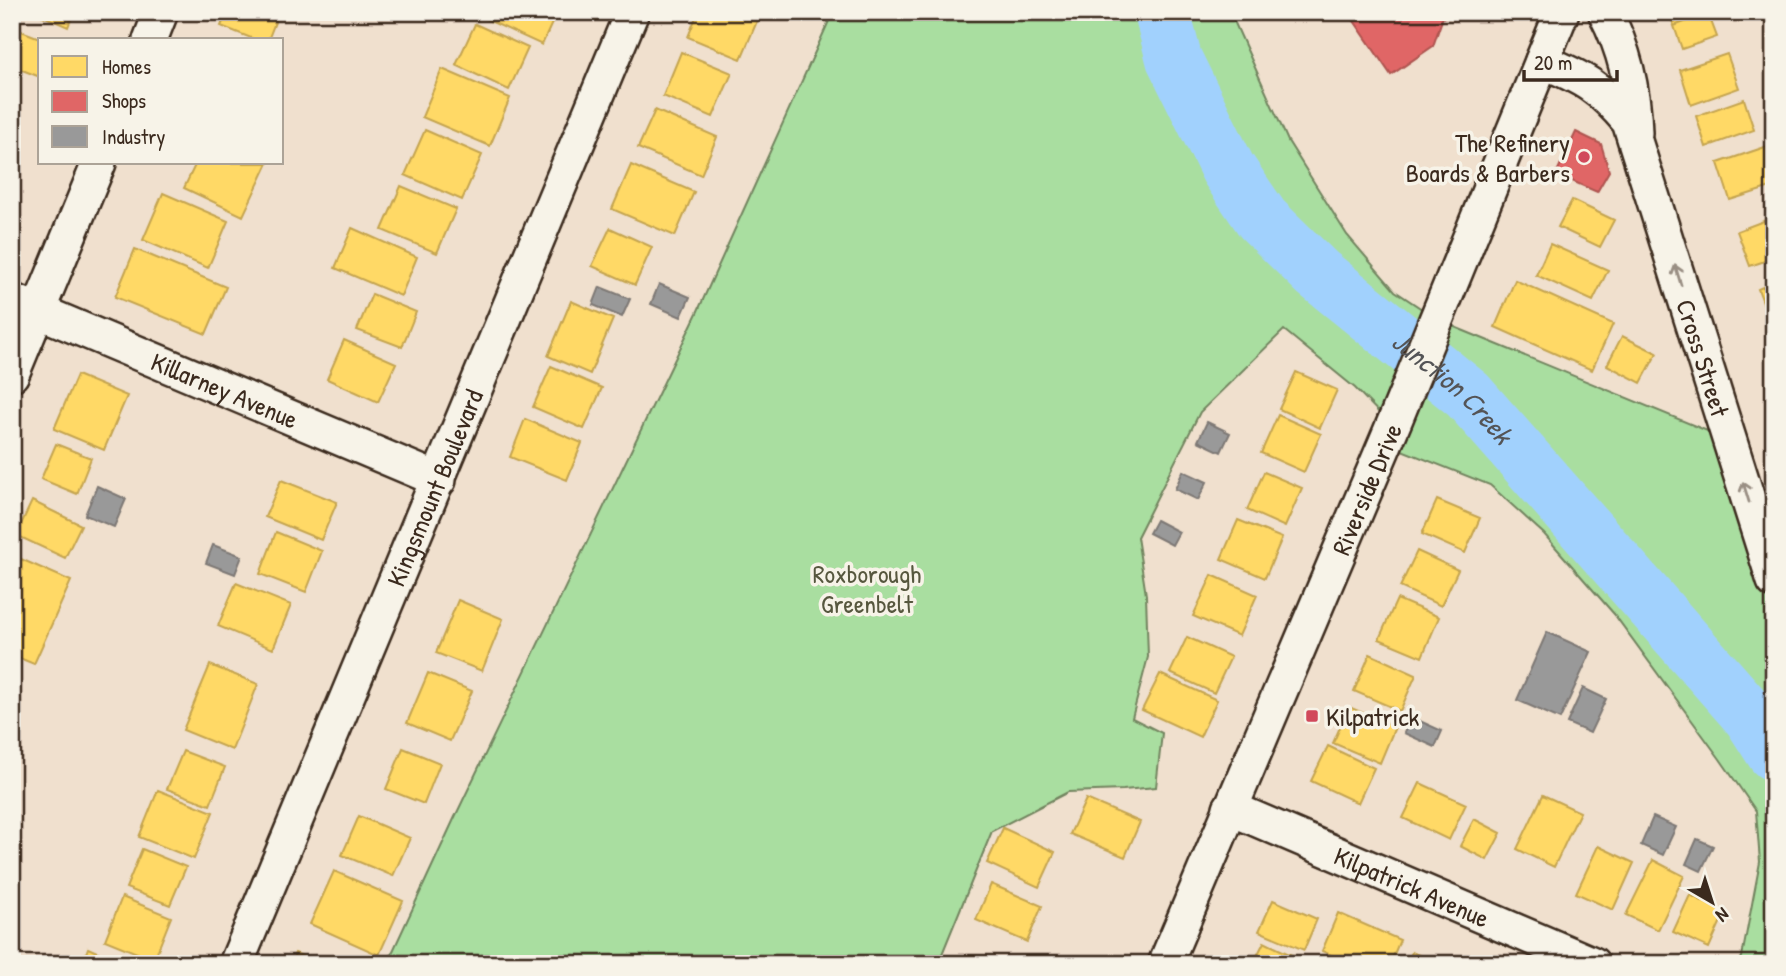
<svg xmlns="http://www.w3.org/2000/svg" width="1786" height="976" viewBox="0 0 1786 976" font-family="'Patrick Hand',sans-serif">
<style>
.green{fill:#a9dea0;stroke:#72845f;stroke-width:2}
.homes{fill:#ffd966;stroke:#c4a450;stroke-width:2}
.shops{fill:#e06666;stroke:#ae5450;stroke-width:2}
.industry{fill:#999;stroke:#7d7874;stroke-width:2}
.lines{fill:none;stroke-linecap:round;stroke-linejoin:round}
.river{stroke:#a1d1fd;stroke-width:56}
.minor-casing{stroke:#3b2a1e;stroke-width:38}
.minor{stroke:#f7f3e8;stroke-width:33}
.oneway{stroke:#998e83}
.poi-dot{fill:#d1495b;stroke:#f7f3e8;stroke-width:2.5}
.labels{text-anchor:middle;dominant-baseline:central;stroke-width:7;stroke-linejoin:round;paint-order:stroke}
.poi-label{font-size:26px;fill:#3b2a1e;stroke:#f7f3e8;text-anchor:end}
.street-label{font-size:26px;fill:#3b2a1e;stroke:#f7f3e8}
.park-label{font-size:26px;fill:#56573e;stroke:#f7f3e8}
.water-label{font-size:28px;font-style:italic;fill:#545456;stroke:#f7f3e8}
</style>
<rect width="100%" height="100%" fill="#f0e0ce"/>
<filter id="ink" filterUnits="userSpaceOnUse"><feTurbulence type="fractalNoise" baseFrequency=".0143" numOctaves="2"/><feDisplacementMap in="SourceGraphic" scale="14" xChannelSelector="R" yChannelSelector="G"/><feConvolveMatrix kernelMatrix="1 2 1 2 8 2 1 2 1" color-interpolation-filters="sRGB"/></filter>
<g filter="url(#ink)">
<path class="green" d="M 833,12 L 1230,12 L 1288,141 L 1347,235 L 1395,291 L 1440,321 L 1727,439 L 1774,589 L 1774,964 L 1738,964 L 1742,957 L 1760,862 L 1756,811 L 1720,759 L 1614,614 L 1544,534 L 1490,485 L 1389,445 L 1395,429 L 1355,388 L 1284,330 L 1200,412 L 1137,537 L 1146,595 L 1148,657 L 1132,718 L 1162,733 L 1156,787 L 1123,790 L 1068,792 L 992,831 L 938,964 L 387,964 L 454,819 L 697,313 Z"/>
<path class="homes" d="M 34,12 L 74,12 L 68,27 Z
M 227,12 L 279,12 L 268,40 L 256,40 L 221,26 Z
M 481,12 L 557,12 L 542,45 L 479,16 Z
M 698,12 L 761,12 L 741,59 L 688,37 Z
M 1669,12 L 1707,12 L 1708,13 L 1674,26 Z
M 1708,13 L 1717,37 L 1682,49 L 1674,26 Z
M 475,24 L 528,48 L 509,90 L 456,65 Z
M 16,29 L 45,40 L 40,40 L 40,77 L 12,66 L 12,39 Z
M 681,52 L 732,73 L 713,117 L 663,96 Z
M 1727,54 L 1739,88 L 1691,105 L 1680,70 Z
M 442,69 L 510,98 L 490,146 L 422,117 Z
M 1744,99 L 1754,130 L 1706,147 L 1696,116 Z
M 655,110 L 717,137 L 701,175 L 638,148 Z
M 425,130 L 482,155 L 462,200 L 405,175 Z
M 1774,144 L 1774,186 L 1730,200 L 1718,163 Z
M 196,163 L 268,163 L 243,216 L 184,188 Z
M 631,165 L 694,192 L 675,236 L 612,209 Z
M 401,186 L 456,209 L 437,253 L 382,230 Z
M 163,193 L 228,221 L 208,268 L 143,240 Z
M 1572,200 L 1614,220 L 1600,247 L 1558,227 Z
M 1774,217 L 1774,258 L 1750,266 L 1737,231 Z
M 352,228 L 417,257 L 401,296 L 335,268 Z
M 610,228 L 652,247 L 635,285 L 592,266 Z
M 1550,244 L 1608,270 L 1593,301 L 1536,275 Z
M 135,249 L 226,287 L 206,334 L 115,297 Z
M 1515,280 L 1613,324 L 1592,370 L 1495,327 Z
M 1774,282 L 1774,324 L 1772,325 L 1758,289 Z
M 372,294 L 416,312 L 402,347 L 357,330 Z
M 571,301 L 613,319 L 590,374 L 548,356 Z
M 1622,336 L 1657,353 L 1641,383 L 1607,365 Z
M 344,340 L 396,363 L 378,402 L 327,379 Z
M 551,366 L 602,388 L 584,429 L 533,407 Z
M 1296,372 L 1337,390 L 1320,428 L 1279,409 Z
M 77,375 L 127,396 L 104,450 L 54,429 Z
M 1278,415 L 1321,434 L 1304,472 L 1261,453 Z
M 525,419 L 582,443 L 567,480 L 510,457 Z
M 56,444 L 91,458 L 77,494 L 41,479 Z
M 1264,472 L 1302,488 L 1285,527 L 1247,510 Z
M 281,480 L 337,502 L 321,540 L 265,517 Z
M 1437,500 L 1480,518 L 1465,553 L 1422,534 Z
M 32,501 L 81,525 L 65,558 L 16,535 Z
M 1238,520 L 1282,538 L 1265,578 L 1221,559 Z
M 276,532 L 322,551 L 306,592 L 260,574 Z
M 1417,551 L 1458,570 L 1441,606 L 1400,587 Z
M 14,556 L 71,581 L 34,664 L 12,655 Z
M 1212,575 L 1257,595 L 1239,636 L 1193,616 Z
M 236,583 L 291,605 L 273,649 L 218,626 Z
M 1397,599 L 1439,617 L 1422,657 L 1379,639 Z
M 458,600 L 503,619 L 482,671 L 436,653 Z
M 1187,637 L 1231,657 L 1214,693 L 1170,673 Z
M 1370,654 L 1416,675 L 1400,711 L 1354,691 Z
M 210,665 L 258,684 L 232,750 L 183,730 Z
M 428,673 L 472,691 L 450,741 L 407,723 Z
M 1160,674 L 1217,700 L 1200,737 L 1142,710 Z
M 1349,707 L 1395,727 L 1380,763 L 1333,743 Z
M 1328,746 L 1374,768 L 1358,803 L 1311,781 Z
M 403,748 L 440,763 L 424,804 L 386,789 Z
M 183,751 L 225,767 L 210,805 L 167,789 Z
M 1420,783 L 1466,804 L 1449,840 L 1403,818 Z
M 158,790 L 213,812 L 194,859 L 139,837 Z
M 1543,795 L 1580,812 L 1554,867 L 1517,849 Z
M 1086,799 L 1140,822 L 1125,857 L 1070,834 Z
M 359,816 L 410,838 L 393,876 L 342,855 Z
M 1474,819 L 1501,833 L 1487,860 L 1460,846 Z
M 1003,828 L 1055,852 L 1039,887 L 987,863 Z
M 1598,846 L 1634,863 L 1613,910 L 1576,893 Z
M 142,849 L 186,867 L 170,905 L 126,888 Z
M 1653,860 L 1684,876 L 1658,930 L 1626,915 Z
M 334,871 L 403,901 L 379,955 L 310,924 Z
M 991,884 L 1042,906 L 1027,942 L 976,920 Z
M 1690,895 L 1725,912 L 1709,948 L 1673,932 Z
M 122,897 L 171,917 L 154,960 L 105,940 Z
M 1273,900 L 1317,919 L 1304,950 L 1259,931 Z
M 1338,913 L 1400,940 L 1390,964 L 1351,964 L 1322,951 Z
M 1264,942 L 1308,963 L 1308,964 L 1253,964 Z
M 88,948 L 124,964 L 82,964 Z
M 1412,952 L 1438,964 L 1407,964 Z
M 295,953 L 321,964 L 291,964 Z"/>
<path class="shops" d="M 1348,12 L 1463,12 L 1460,17 L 1443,17 L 1433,46 L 1391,75 Z
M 1576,132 L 1601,144 L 1609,171 L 1597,192 L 1556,174 Z"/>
<path class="industry" d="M 659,284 L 690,297 L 681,317 L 651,304 Z
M 600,287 L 630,299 L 622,317 L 593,305 Z
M 1207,422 L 1230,433 L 1221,452 L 1198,441 Z
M 1183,471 L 1207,482 L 1198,500 L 1175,489 Z
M 97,486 L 126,499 L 114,527 L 85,515 Z
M 1156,520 L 1179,532 L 1172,545 L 1149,533 Z
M 213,545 L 242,556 L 235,574 L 206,563 Z
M 1547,632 L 1591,652 L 1560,719 L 1517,700 Z
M 1583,688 L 1606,699 L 1590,733 L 1567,723 Z
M 1411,717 L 1442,731 L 1435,747 L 1404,733 Z
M 1653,817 L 1676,827 L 1663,855 L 1641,845 Z
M 1697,839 L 1713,846 L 1701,871 L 1686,864 Z"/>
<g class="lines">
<path class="river" id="s1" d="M 1162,12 L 1174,59 L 1228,169 L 1262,219 L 1317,273 L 1468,395 L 1751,717 L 1774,753"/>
<g class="minor-casing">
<g id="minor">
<path d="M 1605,12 C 1625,50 1634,91 1635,133"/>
<path d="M 150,40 L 161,12"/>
<path id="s2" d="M 1542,61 C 1583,78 1600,87 1629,122 L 1774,581"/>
<path id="s3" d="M 12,300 L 439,480"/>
<path d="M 12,374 L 99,163"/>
<path id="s4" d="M 1230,808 L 1593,964"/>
<path id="s5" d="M 236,964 L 632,12"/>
<path id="s6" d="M 1165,964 L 1396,418 L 1562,12"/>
</g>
</g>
<use href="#minor" class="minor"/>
</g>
<defs><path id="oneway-shaft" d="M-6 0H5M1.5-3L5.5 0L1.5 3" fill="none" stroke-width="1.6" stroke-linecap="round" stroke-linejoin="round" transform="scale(1.75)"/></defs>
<g class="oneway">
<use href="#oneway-shaft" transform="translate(1678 275) rotate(-107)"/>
<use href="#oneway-shaft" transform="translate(1746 492) rotate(-107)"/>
</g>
</g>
<g class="poi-dot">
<circle cx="1584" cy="157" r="7"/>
<rect x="1305" y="709" width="14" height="14" rx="3.5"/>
</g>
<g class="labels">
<g class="poi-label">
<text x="1570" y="142">The Refinery<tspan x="1570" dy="30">Boards &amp; Barbers</tspan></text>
<text x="1326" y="716" text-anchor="start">Kilpatrick</text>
</g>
<g class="street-label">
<text stroke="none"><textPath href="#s2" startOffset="355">Cross Street</textPath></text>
<text stroke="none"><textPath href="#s3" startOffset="231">Killarney Avenue</textPath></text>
<text stroke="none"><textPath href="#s5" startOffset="516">Kingsmount Boulevard</textPath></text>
<text stroke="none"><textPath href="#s6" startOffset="516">Riverside Drive</textPath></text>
<text stroke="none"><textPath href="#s4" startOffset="198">Kilpatrick Avenue</textPath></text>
</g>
<g class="park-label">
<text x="867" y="573">Roxborough<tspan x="867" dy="30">Greenbelt</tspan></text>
</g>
<g class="water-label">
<text stroke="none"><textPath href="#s1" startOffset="486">Junction Creek</textPath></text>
</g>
</g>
<rect width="1786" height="976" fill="none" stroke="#f7f3e8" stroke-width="42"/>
<rect x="21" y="21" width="1744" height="934" fill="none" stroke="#3b2a1e" stroke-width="2.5" filter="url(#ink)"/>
<rect x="38" y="38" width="245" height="126" fill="#f7f3e8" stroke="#aca397" stroke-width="2"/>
<rect x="52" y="56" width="35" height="21" fill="#ffd966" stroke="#aca397" stroke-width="2"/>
<text x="102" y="74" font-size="21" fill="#3b2a1e">Homes</text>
<rect x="52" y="91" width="35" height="21" fill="#e06666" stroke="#aca397" stroke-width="2"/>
<text x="102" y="108" font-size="21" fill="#3b2a1e">Shops</text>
<rect x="52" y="126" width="35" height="21" fill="#999999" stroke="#aca397" stroke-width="2"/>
<text x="102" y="144" font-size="21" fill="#3b2a1e">Industry</text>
<g transform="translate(1712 902) rotate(141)" stroke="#f7f3e8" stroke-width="5" paint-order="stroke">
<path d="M0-5L12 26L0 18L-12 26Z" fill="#3b2a1e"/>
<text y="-10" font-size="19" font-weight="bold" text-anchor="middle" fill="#3b2a1e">N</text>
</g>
<path d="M1524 70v10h93v-10" fill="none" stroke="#3b2a1e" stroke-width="3.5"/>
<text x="1534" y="70" font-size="21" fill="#3b2a1e" stroke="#f7f3e8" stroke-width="5" paint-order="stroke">20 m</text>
</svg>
